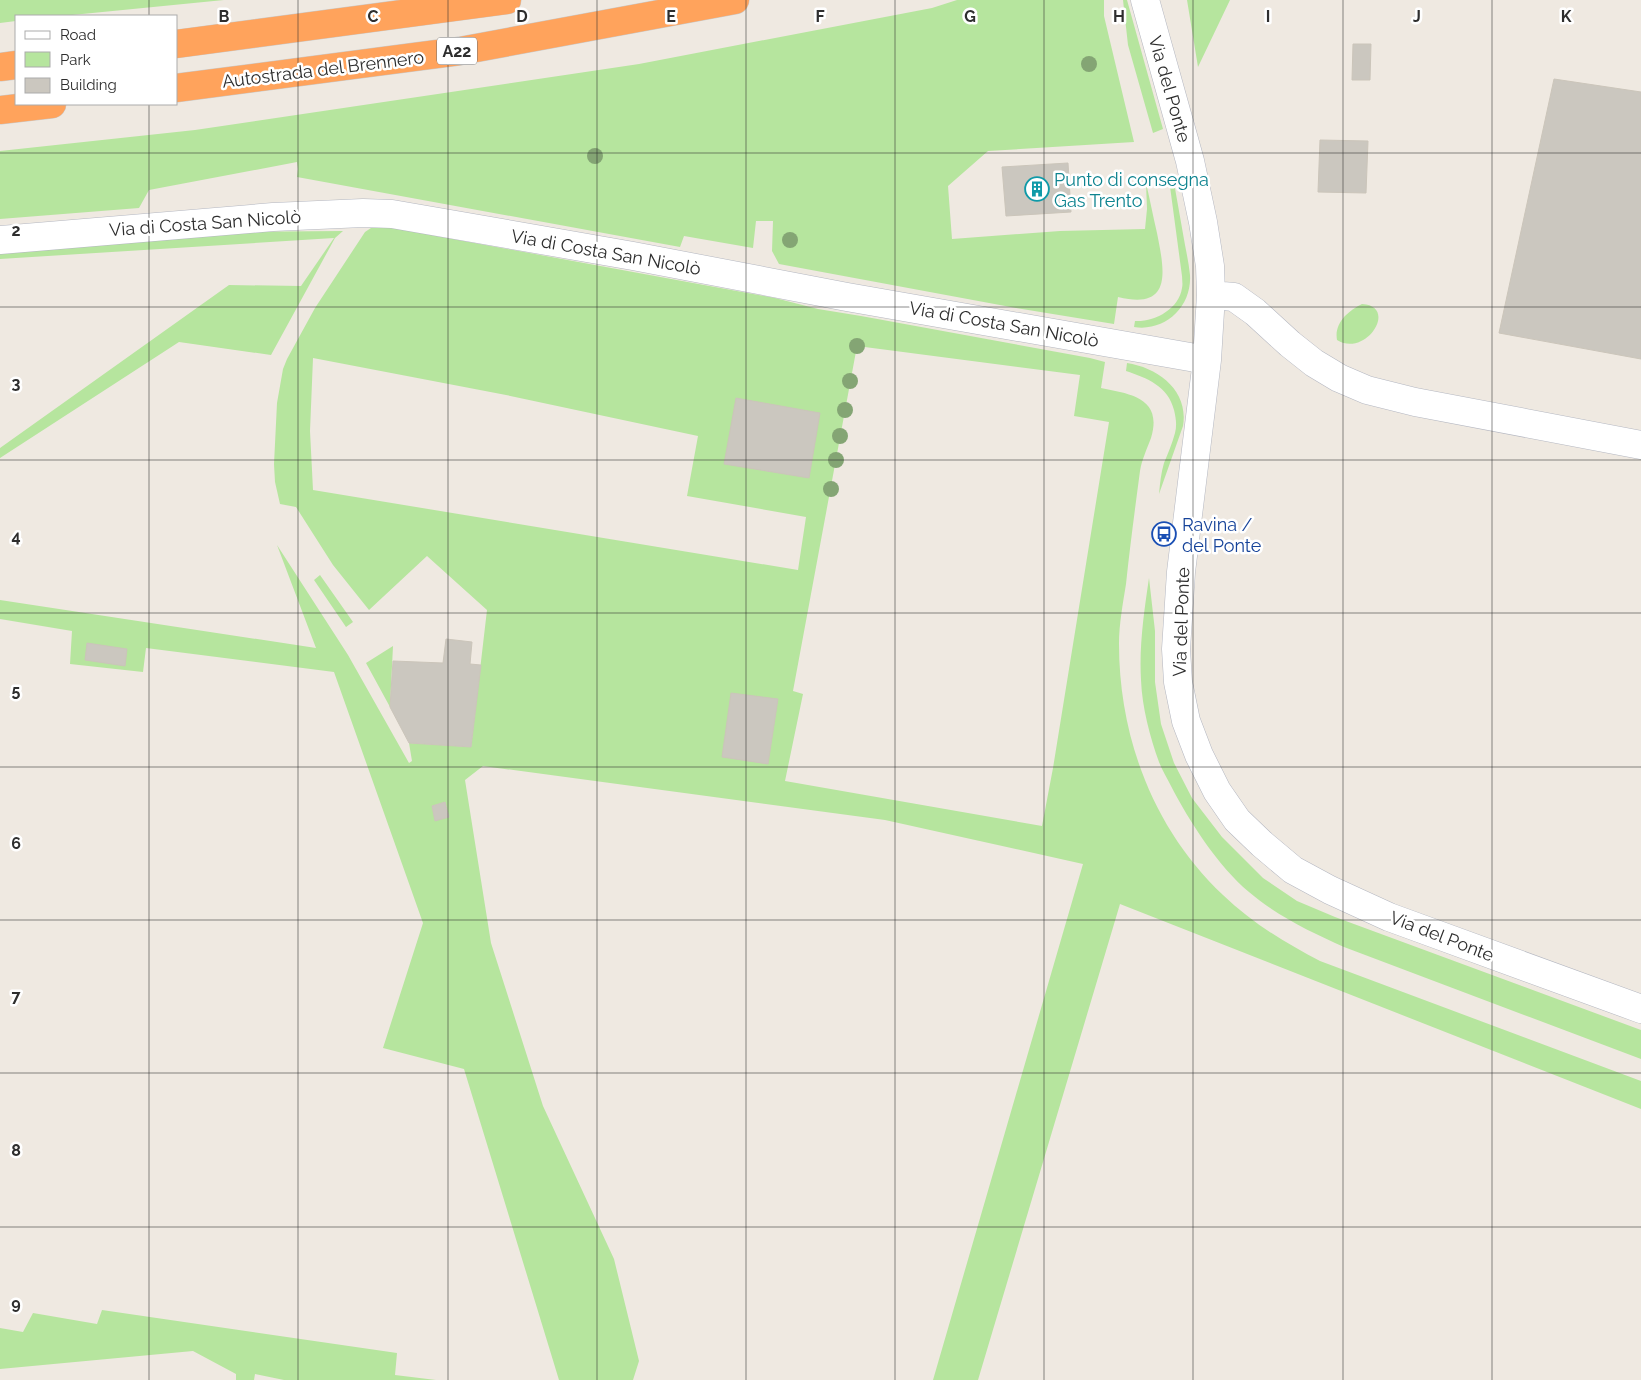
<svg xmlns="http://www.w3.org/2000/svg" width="1641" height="1380" viewBox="0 0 1641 1380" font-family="Raleway,sans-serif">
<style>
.green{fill:#b6e59e;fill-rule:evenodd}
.building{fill:#cbc7bf;stroke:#cbc5ba}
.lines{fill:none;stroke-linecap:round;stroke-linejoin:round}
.minor-casing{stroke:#b4b7c1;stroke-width:29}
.highway-casing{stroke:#c9c9c9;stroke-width:29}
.minor{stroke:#fff;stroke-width:28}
.highway{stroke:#ffa35c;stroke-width:28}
.tree{fill:#84a574}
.grid{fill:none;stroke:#2e2e2e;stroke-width:1;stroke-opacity:0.55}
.labels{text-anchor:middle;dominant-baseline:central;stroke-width:5;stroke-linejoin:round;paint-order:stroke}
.shield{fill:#fff;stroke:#6d6d6d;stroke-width:1}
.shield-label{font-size:16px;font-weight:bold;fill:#2e2e2e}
.street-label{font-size:18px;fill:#2e2e2e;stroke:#fff}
.culture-label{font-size:18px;fill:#0d838f;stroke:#fff;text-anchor:start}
.transit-label{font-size:18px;fill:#164399;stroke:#fff;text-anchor:start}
.grid-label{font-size:16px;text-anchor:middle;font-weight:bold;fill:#2e2e2e;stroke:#fff;stroke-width:5;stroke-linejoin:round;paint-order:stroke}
</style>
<rect width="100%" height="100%" fill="#efe9e1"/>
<path class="green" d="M 0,0 L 224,0 L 62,16 L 16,16 L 16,21 L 0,23 Z
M 957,0 L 1104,0 L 1104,16 L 1134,142 L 988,151 L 948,186 L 952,239 L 1060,231 L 1145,229 L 1147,209 L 1146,183 C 1150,200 1153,216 1157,233 C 1164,269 1174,311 1118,297 L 1114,324 L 1016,308 L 779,264 L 772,251 L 773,221 L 756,221 L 753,248 L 684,236 L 680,247 L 297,177 L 298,169 L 297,162 L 149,190 L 139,208 L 0,219 L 0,151 L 195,130 L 639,64 L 932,8 Z
M 1123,0 L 1127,0 L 1163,129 L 1153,133 L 1128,45 Z
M 1187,0 L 1230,0 L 1198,67 Z
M 1173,177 C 1177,200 1181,222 1185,245 C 1187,255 1189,265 1190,275 C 1192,307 1165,332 1134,327 L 1135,321 C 1155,322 1179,309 1182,288 C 1183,284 1182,280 1182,276 L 1169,179 Z
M 382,227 L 393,228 L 775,298 L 818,309 L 861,316 L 1090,358 L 1105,362 L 1101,388 C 1131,394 1163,398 1151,438 C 1147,449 1142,459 1140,471 C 1135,509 1130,546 1126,584 C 1123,603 1119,624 1119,644 C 1119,738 1154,830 1223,895 C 1251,922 1285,943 1320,961 L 1641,1081 L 1641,1109 L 1120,904 L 978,1380 L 933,1380 L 1083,864 L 885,820 L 483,766 L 465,780 L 491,943 L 543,1106 L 614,1259 L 639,1361 L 633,1380 L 559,1380 L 464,1069 L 383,1048 L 423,923 L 334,672 L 146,648 L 143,672 L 70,664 L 72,631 L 0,619 L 0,600 L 316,648 L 277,545 L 348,655 L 409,763 L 412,761 L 409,743 L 471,747 L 487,610 L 427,556 L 369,610 L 333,565 L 296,507 L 280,504 L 275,482 L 274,464 L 277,403 L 283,369 L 287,359 L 315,308 L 365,232 L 371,228 ZM 857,346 L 1080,375 L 1074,416 L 1109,422 L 1053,768 L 1042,826 L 785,781 L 803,694 L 793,691 ZM 313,358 L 506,395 L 698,436 L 687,496 L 806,517 L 798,570 L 313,490 L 310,431 ZM 445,802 L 449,817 L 435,820 L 432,806 Z
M 343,231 L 335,238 L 271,355 L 179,342 L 0,458 L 0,448 L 229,285 L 301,286 L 334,238 L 0,259 L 0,246 L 231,232 Z
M 1362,304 C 1399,306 1366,358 1337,340 C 1334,323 1348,311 1362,304 Z
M 1127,363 C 1159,368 1189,391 1183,426 L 1159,494 C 1160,483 1161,473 1164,463 C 1168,453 1172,444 1175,433 C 1177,426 1176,418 1174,410 C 1168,386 1147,378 1126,371 Z
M 320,575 L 353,622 L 346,627 L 314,580 Z
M 1149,578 L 1155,631 L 1155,682 L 1161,724 L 1174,763 L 1192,798 L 1222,837 L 1263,878 L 1297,901 L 1335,917 L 1641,1030 L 1641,1059 L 1344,947 C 1311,932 1277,916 1249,892 C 1218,866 1189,821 1171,786 C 1167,778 1162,770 1159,762 C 1150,737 1142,707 1141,680 C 1139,646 1144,612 1149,578 Z
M 393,646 L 390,707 L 366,663 Z
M 102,1310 L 397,1353 L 395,1375 L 436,1380 L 284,1380 L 255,1374 L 254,1380 L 236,1380 L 236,1374 L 193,1351 L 0,1369 L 0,1328 L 23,1332 L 33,1313 L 97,1324 Z"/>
<path class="building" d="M 1353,44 L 1371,44 L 1370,80 L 1352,80 Z
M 1554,79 L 1641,92 L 1641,359 L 1499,333 Z
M 1320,140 L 1368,141 L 1366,193 L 1318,192 Z
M 1068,163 L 1071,212 L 1006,216 L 1002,167 Z
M 736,398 L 820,413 L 809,478 L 724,464 Z
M 446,639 L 472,642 L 470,664 L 481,665 L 471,747 L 409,743 L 390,707 L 393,661 L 443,663 Z
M 87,643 L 127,649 L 125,666 L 85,660 Z
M 731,693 L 778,699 L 768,764 L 722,757 Z
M 445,802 L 449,817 L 435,821 L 432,806 Z"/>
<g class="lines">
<g class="minor-casing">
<path id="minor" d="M 1145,0 L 1190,161 L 1203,222 L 1210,266 L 1211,295 L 1207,360 L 1181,572 L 1176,649 L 1178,682 L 1186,721 L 1199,755 L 1217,791 L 1237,820 L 1262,844 L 1293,870 L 1330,890 L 1389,917 L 1641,1009
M 0,240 L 273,217 L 363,213 L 392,214 L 633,256 L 847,297 L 1207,360
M 1211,295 L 1234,297 L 1255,312 L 1290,344 L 1314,363 L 1339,378 L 1367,390 L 1415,402 L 1641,445"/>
</g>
<g class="highway-casing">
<path id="highway" d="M 176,44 L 507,0
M 0,67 L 16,65
M 176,88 L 460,51 L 735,0
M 0,110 L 52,104"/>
</g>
<use href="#minor" class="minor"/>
<use href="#highway" class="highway"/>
</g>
<g class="tree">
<circle cx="1089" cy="64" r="8"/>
<circle cx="595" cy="156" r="8"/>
<circle cx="790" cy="240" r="8"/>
<circle cx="857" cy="346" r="8"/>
<circle cx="850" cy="381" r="8"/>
<circle cx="845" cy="410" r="8"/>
<circle cx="840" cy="436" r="8"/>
<circle cx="836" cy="460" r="8"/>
<circle cx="831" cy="489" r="8"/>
</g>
<path class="grid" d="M 149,0 L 149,16M 298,0 L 298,1380M 448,0 L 448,1380M 597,0 L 597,1380M 746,0 L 746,1380M 895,0 L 895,1380M 1044,0 L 1044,1380M 1193,0 L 1193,1380M 1343,0 L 1343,1380M 1492,0 L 1492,1380M 149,104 L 149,1380M 0,153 L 1641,153M 0,307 L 1641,307M 0,460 L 1641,460M 0,613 L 1641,613M 0,767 L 1641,767M 0,920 L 1641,920M 0,1073 L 1641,1073M 0,1227 L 1641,1227"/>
<defs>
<g id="building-ring" transform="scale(1.25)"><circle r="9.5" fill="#fff" stroke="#0f9aa8" stroke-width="1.5"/><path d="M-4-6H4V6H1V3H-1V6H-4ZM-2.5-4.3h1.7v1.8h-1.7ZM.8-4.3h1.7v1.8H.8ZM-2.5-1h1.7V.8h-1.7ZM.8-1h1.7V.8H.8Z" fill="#0f9aa8"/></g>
<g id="bus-ring" transform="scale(1.25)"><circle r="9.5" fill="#fff" stroke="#1a4fb4" stroke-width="1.5"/><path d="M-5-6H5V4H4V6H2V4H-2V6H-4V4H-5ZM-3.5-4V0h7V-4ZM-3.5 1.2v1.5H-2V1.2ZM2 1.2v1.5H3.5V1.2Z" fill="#1a4fb4"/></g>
</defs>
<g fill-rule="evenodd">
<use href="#building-ring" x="1037" y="189"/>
<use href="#bus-ring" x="1164" y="534"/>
</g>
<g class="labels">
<rect class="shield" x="437" y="37.5" width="40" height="27" rx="4"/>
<g class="shield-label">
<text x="457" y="51">A22</text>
</g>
<g class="street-label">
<text transform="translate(323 69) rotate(-7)">Autostrada del Brennero</text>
<text transform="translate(1170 89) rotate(74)">Via del Ponte</text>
<text transform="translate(205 223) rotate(-4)">Via di Costa San Nicolò</text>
<text transform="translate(606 252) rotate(10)">Via di Costa San Nicolò</text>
<text transform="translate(1004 324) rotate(10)">Via di Costa San Nicolò</text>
<text transform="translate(1181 622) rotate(-88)">Via del Ponte</text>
<text transform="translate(1442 936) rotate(21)">Via del Ponte</text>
</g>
<g class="culture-label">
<text x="1054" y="179">Punto di consegna<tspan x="1054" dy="21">Gas Trento</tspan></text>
</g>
<g class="transit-label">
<text x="1182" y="524">Ravina /<tspan x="1182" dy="21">del Ponte</tspan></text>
</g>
</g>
<g class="grid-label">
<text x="224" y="22">B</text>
<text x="373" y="22">C</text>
<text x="522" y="22">D</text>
<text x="671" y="22">E</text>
<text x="820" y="22">F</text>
<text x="970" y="22">G</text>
<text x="1119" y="22">H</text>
<text x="1268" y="22">I</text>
<text x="1417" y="22">J</text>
<text x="1566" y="22">K</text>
<text x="16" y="236">2</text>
<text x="16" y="389">3</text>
<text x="16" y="542">4</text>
<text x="16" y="696">5</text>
<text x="16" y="849">6</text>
<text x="16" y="1002">7</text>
<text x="16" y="1156">8</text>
<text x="16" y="1309">9</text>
</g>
<rect x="15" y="15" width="162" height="90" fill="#ffffff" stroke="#ababab"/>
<rect x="25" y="31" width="25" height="8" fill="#ffffff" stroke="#ababab"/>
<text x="60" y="40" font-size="15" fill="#2e2e2e">Road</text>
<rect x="25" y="52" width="25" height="15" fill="#b6e59e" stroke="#ababab"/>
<text x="60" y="65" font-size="15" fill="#2e2e2e">Park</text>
<rect x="25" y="78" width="25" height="15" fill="#cbc7bf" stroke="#ababab"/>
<text x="60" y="90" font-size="15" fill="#2e2e2e">Building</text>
</svg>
